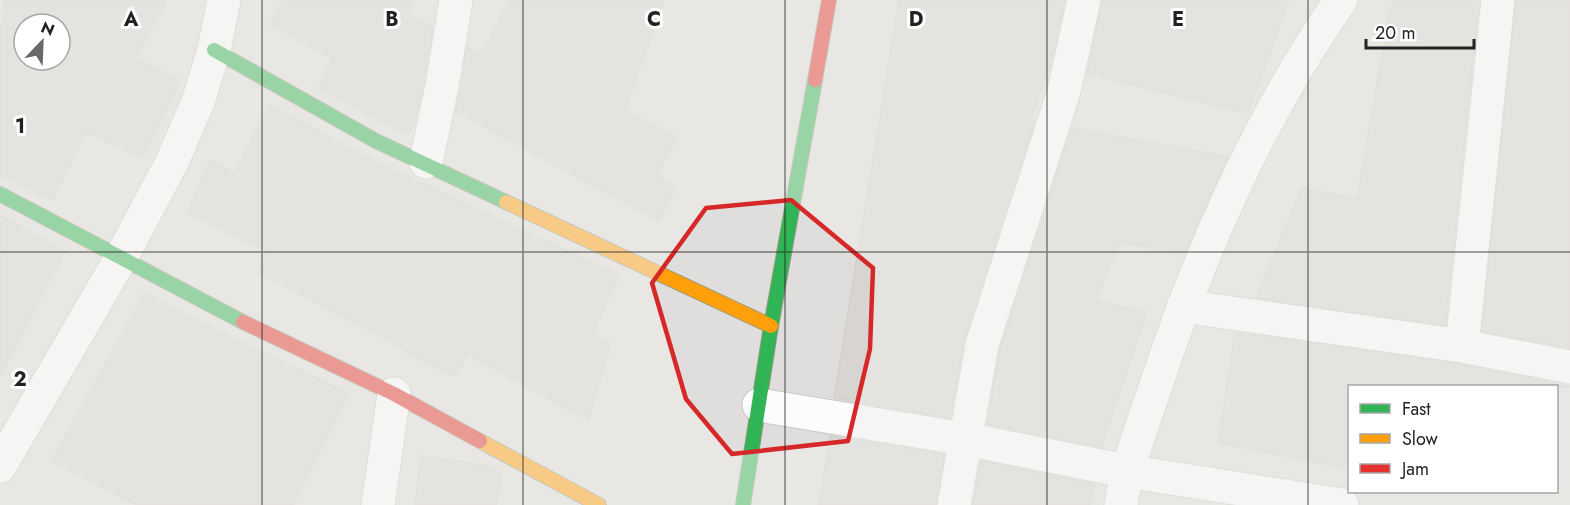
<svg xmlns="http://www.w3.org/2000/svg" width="1570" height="505" viewBox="0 0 1570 505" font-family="Jost,sans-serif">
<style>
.residential{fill:#dfdedc;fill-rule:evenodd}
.building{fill:#d7d4d2;stroke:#d3d0cc;stroke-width:1.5;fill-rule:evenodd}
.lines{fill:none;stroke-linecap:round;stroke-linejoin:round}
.street-casing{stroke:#c9c8c7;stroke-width:35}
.fast-casing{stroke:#999a82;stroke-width:16}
.slow-casing{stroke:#999a82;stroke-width:16}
.jam-casing{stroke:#999a82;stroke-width:16}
.street{stroke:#fdfcfc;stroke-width:33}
.fast{stroke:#30b455;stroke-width:14}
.slow{stroke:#ff9f0a;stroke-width:14}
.jam{stroke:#e5322d;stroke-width:14}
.marked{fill:none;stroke:#d62828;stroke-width:4.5;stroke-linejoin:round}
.grid{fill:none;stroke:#222;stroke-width:1.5;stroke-opacity:0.55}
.grid-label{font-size:20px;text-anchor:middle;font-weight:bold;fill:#222;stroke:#fff;stroke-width:6;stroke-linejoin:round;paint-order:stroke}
</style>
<rect width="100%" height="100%" fill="#f0eeeb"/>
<path class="residential" d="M 0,0 L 1570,0 L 1570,505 L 0,505 ZM 24,24 L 60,24 L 60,60 L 24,60 ZM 1350,386 L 1556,386 L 1556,492 L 1350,492 Z"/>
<path class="building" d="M 4,0 L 167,0 L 135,59 L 180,80 L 142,158 L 86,131 L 52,200 L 0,175 L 0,27 L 5,15 ZM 24,24 L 60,24 L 60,60 L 24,60 Z
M 282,0 L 413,0 L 406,13 L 433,28 L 417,116 L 408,135 L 319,89 L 332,58 L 271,25 Z
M 510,0 L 664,0 L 625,110 L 676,137 L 657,175 L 675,187 L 659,221 L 456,111 L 467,47 L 481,55 Z
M 899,0 L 1065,0 L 1050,65 L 1030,121 L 1034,122 L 964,339 L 950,418 L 834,398 Z
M 1102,0 L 1289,0 L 1248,113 L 1087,74 Z
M 1396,0 L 1479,0 L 1445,325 L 1256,298 L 1302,188 L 1357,199 L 1390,8 Z
M 1516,0 L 1570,0 L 1570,348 L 1482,331 Z
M 270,105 L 368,158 L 619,275 L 593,333 L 611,344 L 588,420 L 468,354 L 455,376 L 406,352 L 407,350 L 258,272 L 268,252 L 187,213 L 211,160 L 234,174 Z
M 1072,128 L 1228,157 L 1185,253 L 1119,243 L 1096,301 L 1147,312 L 1101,447 L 987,424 L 1000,350 Z
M 0,215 L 65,251 L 0,376 Z
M 145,293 L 214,329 L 348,393 L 293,505 L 137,505 L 52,461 Z
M 1241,333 L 1459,364 L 1570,387 L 1350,387 L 1350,469 L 1218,443 L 1235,334 Z
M 830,436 L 944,454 L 936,505 L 819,505 Z
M 421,456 L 488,466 L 502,474 L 496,505 L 415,505 Z
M 981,461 L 1094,484 L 1090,505 L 973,505 Z"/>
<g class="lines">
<g class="street-casing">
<path id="street" d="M 426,162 L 443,81 L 456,0
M 1183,306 L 1462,346 L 1570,367
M 1462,346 L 1498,0
M 759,405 L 965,439 L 1126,471 L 1342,505
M 0,466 L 121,258 L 172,162 L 198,102 L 214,50 L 224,0
M 378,505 L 394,394
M 954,505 L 982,345 L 1064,91 L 1084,0
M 1121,505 C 1127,464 1142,427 1155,388 C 1200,252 1259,117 1341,0"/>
</g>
<g class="fast-casing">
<path id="fast" d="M 214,50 L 376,141 L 506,202
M 0,194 L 243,322
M 743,505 L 771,326 L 815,80"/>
</g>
<g class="slow-casing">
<path id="slow" d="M 506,202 L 771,326
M 480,441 L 599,505"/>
</g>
<g class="jam-casing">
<path id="jam" d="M 815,80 L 829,0
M 243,322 L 394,394 L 480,441"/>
</g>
<use href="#street" class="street"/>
<use href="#fast" class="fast"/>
<use href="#slow" class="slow"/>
<use href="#jam" class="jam"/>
</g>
<path d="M0 0H1570V505H0ZM 791,200 L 873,268 L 870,349 L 848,441 L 732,454 L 686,399 L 652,283 L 706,208 Z" fill="#f0eeeb" fill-opacity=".55" fill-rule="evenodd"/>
<path class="marked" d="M 791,200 L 873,268 L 870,349 L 848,441 L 732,454 L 686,399 L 652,283 L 706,208 Z"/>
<path class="grid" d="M 262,0 L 262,505M 523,0 L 523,505M 785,0 L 785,505M 1047,0 L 1047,505M 1308,0 L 1308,505M 0,252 L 1570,252"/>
<g class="grid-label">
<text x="131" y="26">A</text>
<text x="392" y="26">B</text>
<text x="654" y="26">C</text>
<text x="916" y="26">D</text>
<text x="1178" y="26">E</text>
<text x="20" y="133">1</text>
<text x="20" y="386">2</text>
</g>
<rect x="1348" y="385" width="210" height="108" fill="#ffffff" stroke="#a7a7a7" stroke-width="1.5"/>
<rect x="1360" y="404" width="30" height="9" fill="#30b455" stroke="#a7a7a7" stroke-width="1.5"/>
<text x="1402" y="415" font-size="18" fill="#222222">Fast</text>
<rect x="1360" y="434" width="30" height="9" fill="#ff9f0a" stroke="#a7a7a7" stroke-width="1.5"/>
<text x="1402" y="445" font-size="18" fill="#222222">Slow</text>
<rect x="1360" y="464" width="30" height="9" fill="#e5322d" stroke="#a7a7a7" stroke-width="1.5"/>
<text x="1402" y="475" font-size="18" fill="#222222">Jam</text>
<g transform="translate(42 42) rotate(23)"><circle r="28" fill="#ffffff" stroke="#a7a7a7" stroke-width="1.5"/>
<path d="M0-4.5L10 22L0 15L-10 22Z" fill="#6a6968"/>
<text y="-9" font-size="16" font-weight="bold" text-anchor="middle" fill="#222222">N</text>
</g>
<path d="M1366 39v9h108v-9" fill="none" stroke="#222222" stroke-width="3"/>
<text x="1375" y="39" font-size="18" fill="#222222" stroke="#ffffff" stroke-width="4.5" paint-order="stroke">20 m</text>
</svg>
